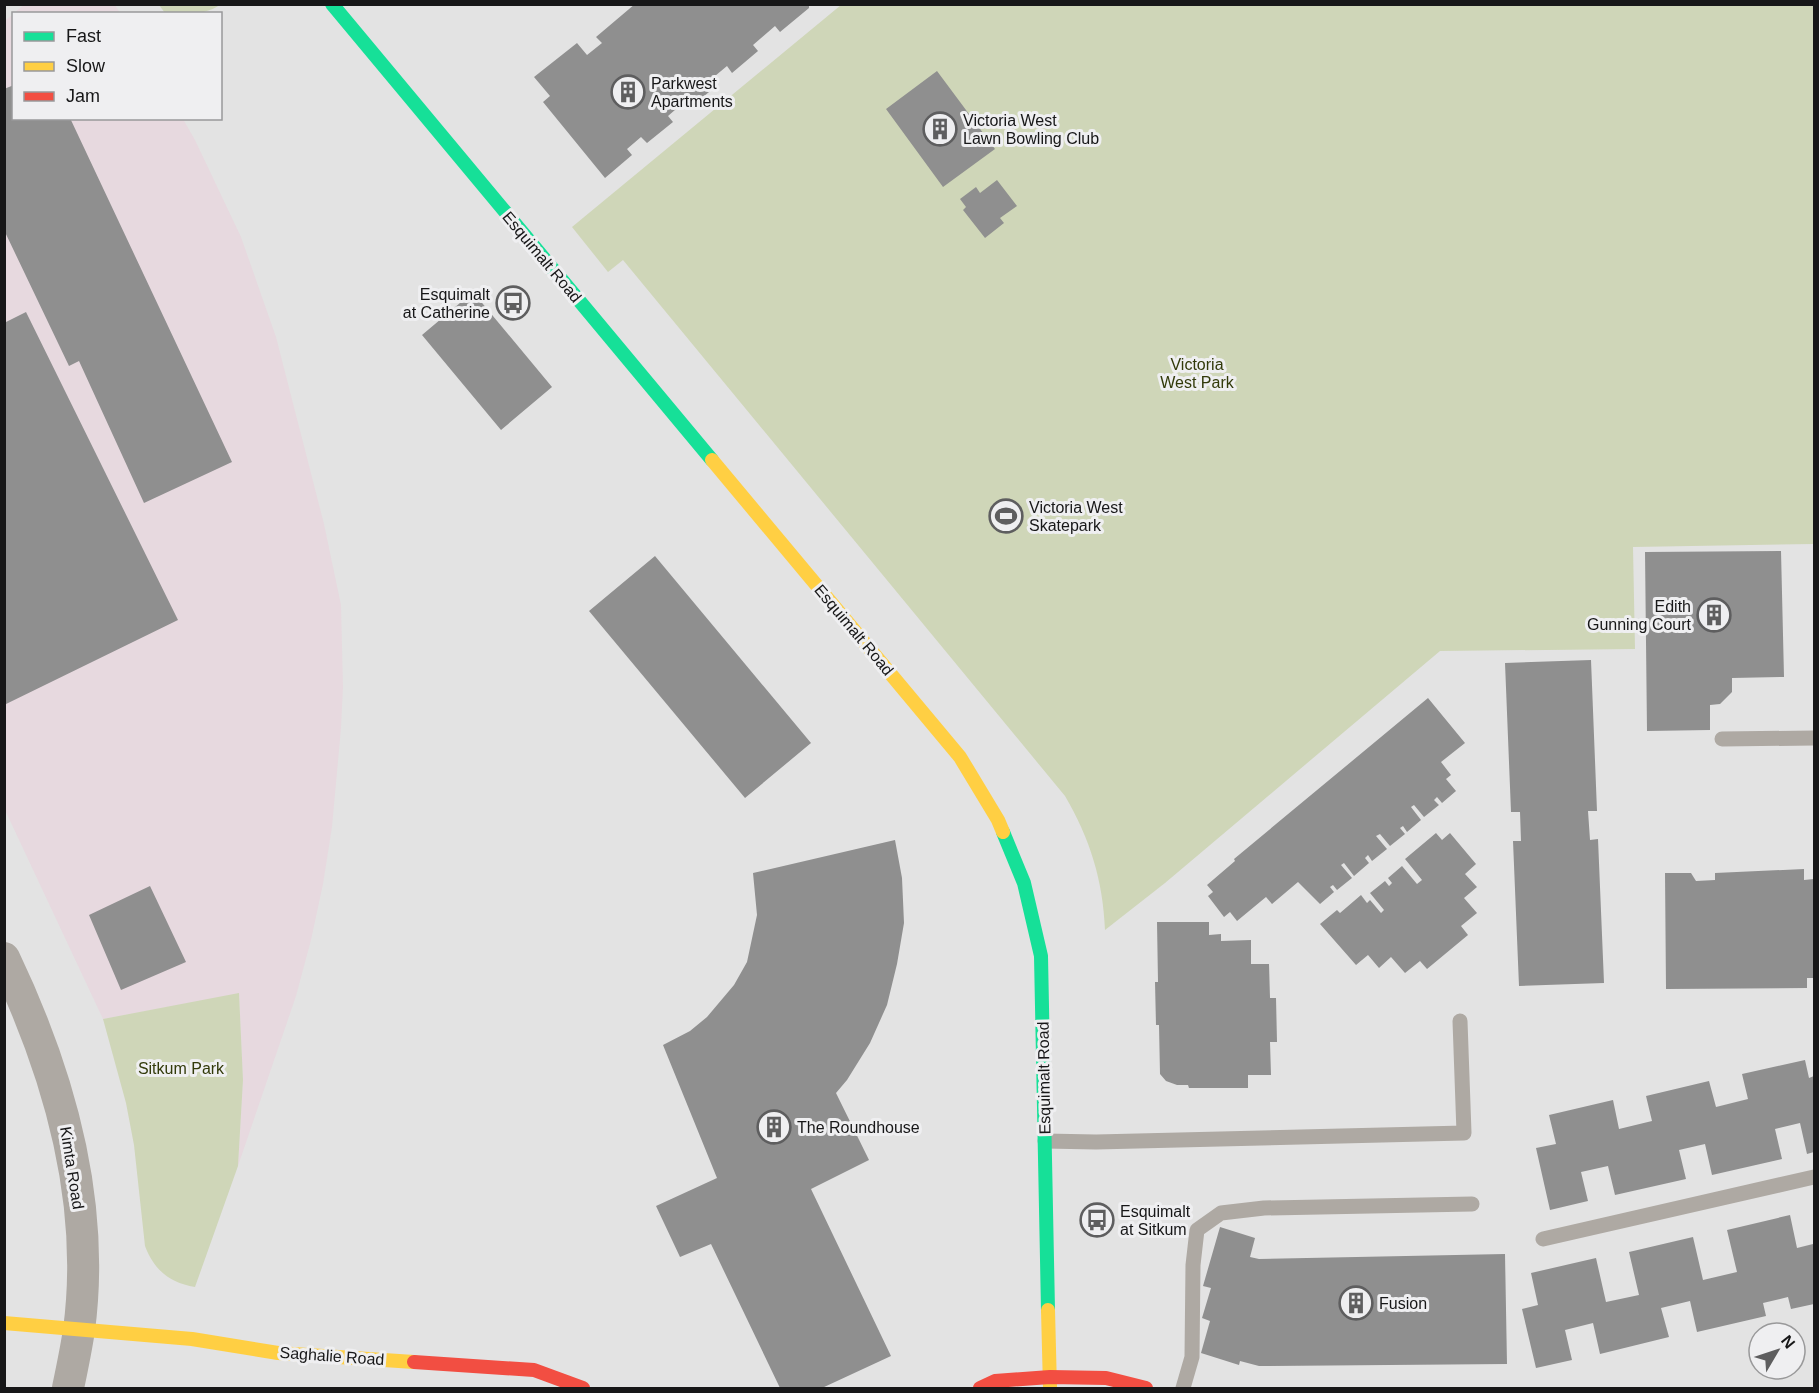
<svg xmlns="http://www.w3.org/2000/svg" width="1819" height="1393" viewBox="0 0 1819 1393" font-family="Helvetica,sans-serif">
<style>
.industrial{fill:#e7d9df}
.green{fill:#cfd6b8}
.building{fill:#8f8f8f}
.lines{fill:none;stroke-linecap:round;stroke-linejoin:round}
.lane{stroke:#aea9a3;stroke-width:15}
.street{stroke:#aea9a3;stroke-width:32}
.fast{stroke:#16e098;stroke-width:14}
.slow{stroke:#ffcf43;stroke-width:14}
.jam{stroke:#f24e42;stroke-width:14}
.labels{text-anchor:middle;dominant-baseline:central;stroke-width:6;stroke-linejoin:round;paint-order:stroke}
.poi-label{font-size:16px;fill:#171718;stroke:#efeff1;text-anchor:start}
.street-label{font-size:16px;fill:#171718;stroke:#efeff1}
.park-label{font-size:16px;fill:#323a0a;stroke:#efeff1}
</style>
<rect width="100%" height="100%" fill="#e3e3e3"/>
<path class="industrial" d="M 25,4 L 115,5 L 120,13 L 14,13 Z
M 14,14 L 14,118 L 183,119 L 195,140 L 241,237 L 276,337 L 324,524 L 341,605 L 343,687 L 341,728 L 332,827 L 323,884 L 311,940 L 296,996 L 238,1166 L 243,1080 L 239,994 L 103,1019 L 5,810 L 4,21 Z"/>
<path class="green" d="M 221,4 C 205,16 185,14 165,13 L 159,5 Z
M 841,5 L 1814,5 L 1814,544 L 1633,547 L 1635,649 L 1440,651 L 1165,883 L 1105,930 C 1103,880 1090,839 1065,796 L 623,260 L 608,272 L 572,227 Z
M 239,993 L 243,1080 L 238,1166 L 195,1287 C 170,1283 154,1270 145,1246 L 134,1145 L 126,1103 L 103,1019 Z"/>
<path class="building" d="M 635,4 L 809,4 L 809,8 L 780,32 L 775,26 L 753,45 L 758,51 L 732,73 L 727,66 L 709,81 L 714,88 L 688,109 L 683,103 L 668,116 L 673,122 L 647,143 L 641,137 L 627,149 L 632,155 L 605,178 L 543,102 L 550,96 L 534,77 L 577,43 L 587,55 L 602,43 L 596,37 Z
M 937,71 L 995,149 L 943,187 L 886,109 Z
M 14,85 L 14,118 L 70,118 L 232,462 L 144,503 L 79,361 L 69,366 L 4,230 L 4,89 Z
M 997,180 L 1017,206 L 1000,218 L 1004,223 L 985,238 L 963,210 L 966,207 L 960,199 L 976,187 L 980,193 Z
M 473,292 L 552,387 L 501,430 L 422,335 Z
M 26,312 L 178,620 L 4,705 L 4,323 Z
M 1781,551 L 1784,677 L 1732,678 L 1732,692 L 1720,704 L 1710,705 L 1710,730 L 1647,731 L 1645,552 Z
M 655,556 L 811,743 L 745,798 L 589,611 Z
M 1591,660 L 1597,811 L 1588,811 L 1590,840 L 1598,839 L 1604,983 L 1519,986 L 1513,841 L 1521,841 L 1520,812 L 1511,812 L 1505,663 Z
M 1428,698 L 1465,743 L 1441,762 L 1451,775 L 1446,779 L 1456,791 L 1442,803 L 1437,797 L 1434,800 L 1439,805 L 1424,817 L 1414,805 L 1411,807 L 1421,820 L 1407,832 L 1403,826 L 1400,828 L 1405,834 L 1390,846 L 1380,834 L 1376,836 L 1387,849 L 1372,861 L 1368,855 L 1365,858 L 1369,863 L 1354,876 L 1344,863 L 1341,865 L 1352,878 L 1337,890 L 1333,885 L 1330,887 L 1334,892 L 1320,904 L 1298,882 L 1272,904 L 1266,897 L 1237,921 L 1230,912 L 1224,917 L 1208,896 L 1213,892 L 1207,885 L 1235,861 L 1234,859 Z
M 1436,833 L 1442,840 L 1450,833 L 1476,864 L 1465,874 L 1477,887 L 1464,898 L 1477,913 L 1461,926 L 1468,935 L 1427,969 L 1420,961 L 1405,973 L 1391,957 L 1379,968 L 1368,955 L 1356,965 L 1320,924 L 1337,910 L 1340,913 L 1361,895 L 1367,903 L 1370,900 L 1381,913 L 1384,910 L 1370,893 L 1385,881 L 1389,886 L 1392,883 L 1388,878 L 1402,866 L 1417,884 L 1422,880 L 1405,859 Z
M 895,840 L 902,878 L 904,923 L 897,964 L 887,1005 L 870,1043 L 847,1080 L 836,1093 L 869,1160 L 811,1189 L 891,1356 L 822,1388 L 780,1388 L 711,1244 L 680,1257 L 656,1206 L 717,1178 L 663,1045 L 690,1031 L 707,1017 L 734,985 L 747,962 L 757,915 L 753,873 Z
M 1804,869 L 1804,880 L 1814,879 L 1814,978 L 1807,978 L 1807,988 L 1666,989 L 1665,873 L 1691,873 L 1696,881 L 1715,880 L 1715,873 Z
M 150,886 L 186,962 L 121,990 L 89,915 Z
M 1157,922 L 1209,922 L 1209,935 L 1221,934 L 1221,941 L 1251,940 L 1251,964 L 1269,964 L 1270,998 L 1276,998 L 1277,1042 L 1270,1042 L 1271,1075 L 1248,1075 L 1248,1088 L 1189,1088 L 1188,1085 L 1177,1085 L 1166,1081 L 1160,1074 L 1159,1025 L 1156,1025 L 1155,982 L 1158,982 Z
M 1805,1060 L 1809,1078 L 1814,1076 L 1814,1152 L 1807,1154 L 1800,1123 L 1775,1129 L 1782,1159 L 1712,1175 L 1705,1144 L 1679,1150 L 1686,1179 L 1615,1195 L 1608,1166 L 1581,1172 L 1588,1201 L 1550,1210 L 1536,1148 L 1556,1144 L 1549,1115 L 1613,1100 L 1619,1129 L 1652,1121 L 1646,1096 L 1709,1081 L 1716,1107 L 1748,1099 L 1742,1074 Z
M 1790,1215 L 1797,1248 L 1813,1244 L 1814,1304 L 1791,1309 L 1788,1297 L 1763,1303 L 1766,1316 L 1697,1332 L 1690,1301 L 1661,1308 L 1669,1337 L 1600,1354 L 1593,1323 L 1565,1330 L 1572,1360 L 1536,1368 L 1522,1309 L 1538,1305 L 1531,1273 L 1596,1258 L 1606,1302 L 1639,1295 L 1629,1252 L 1693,1237 L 1703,1280 L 1737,1272 L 1727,1230 Z
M 1220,1227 L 1255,1238 L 1250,1257 L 1259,1259 L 1505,1254 L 1507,1364 L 1259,1366 L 1240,1361 L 1239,1365 L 1201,1353 L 1210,1321 L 1202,1318 L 1211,1288 L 1203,1286 Z"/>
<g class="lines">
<path class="lane" d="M 1722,739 L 1814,738
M 1045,1141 L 1096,1142 L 1464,1133 L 1460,1021
M 1543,1239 L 1814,1177
M 1183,1388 L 1192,1357 L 1193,1265 L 1197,1230 L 1221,1213 L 1264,1208 L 1472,1204"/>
<path class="street" d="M 4,958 C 59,1073 96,1202 79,1330 C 76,1350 72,1369 68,1388"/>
<path class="fast" d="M 332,4 L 712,460
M 1003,832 L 1024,883 L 1041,956 L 1048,1310"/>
<path class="slow" d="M 712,460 L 960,757 L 998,820 L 1003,832
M 1048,1310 L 1050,1388
M 4,1323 L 192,1339 L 278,1353 L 414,1362"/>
<path class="jam" d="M 414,1362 L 534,1370 L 583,1388
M 980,1388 L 995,1381 L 1050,1377 L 1106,1378 L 1146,1388"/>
</g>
<defs>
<g id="building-ring" transform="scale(1.725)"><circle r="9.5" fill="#efeff1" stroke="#5e5e5f" stroke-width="1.5"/><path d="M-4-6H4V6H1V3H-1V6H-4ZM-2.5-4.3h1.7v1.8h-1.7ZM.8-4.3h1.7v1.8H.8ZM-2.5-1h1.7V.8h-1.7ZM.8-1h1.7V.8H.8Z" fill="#5e5e5f"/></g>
<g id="bus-ring" transform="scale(1.725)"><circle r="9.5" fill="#efeff1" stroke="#5e5e5f" stroke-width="1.5"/><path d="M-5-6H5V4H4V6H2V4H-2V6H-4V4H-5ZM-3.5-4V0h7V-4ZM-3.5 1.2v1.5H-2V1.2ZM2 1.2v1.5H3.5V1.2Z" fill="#5e5e5f"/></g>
<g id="stadium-ring" transform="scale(1.725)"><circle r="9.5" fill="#efeff1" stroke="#5e5e5f" stroke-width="1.5"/><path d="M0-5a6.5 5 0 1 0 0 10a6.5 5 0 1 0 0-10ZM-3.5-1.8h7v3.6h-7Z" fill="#5e5e5f"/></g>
</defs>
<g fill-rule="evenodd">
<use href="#building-ring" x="628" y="92"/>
<use href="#building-ring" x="940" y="129"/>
<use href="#bus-ring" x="513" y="303"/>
<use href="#stadium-ring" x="1006" y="516"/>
<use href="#building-ring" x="1714" y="615"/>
<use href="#building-ring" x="774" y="1127"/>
<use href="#bus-ring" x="1097" y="1220"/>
<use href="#building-ring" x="1356" y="1303"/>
</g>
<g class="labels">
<g class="poi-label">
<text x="651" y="83">Parkwest<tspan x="651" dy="18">Apartments</tspan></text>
<text x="963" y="120">Victoria West<tspan x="963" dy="18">Lawn Bowling Club</tspan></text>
<text x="490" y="294" text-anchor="end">Esquimalt<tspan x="490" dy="18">at Catherine</tspan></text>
<text x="1029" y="507">Victoria West<tspan x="1029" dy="18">Skatepark</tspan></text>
<text x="1691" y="606" text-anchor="end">Edith<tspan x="1691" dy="18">Gunning Court</tspan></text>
<text x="797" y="1127">The Roundhouse</text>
<text x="1120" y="1211">Esquimalt<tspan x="1120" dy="18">at Sitkum</tspan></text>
<text x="1379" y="1303">Fusion</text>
</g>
<g class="street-label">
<text transform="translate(542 257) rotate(50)">Esquimalt Road</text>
<text transform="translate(854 630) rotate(50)">Esquimalt Road</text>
<text transform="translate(1044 1078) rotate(-91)">Esquimalt Road</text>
<text transform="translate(72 1168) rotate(81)">Kimta Road</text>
<text transform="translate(332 1356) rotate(4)">Saghalie Road</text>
</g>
<g class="park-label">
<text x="1197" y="364">Victoria<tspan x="1197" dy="18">West Park</tspan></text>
<text x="181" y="1068">Sitkum Park</text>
</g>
</g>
<rect width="1819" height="1393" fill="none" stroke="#171718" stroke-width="12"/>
<rect x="12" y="12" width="210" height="108" fill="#efeff1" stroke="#99999a" stroke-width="1.5"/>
<rect x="24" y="32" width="30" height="9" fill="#16e098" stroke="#99999a" stroke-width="1.5"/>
<text x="66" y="42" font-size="18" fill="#171718">Fast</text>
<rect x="24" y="62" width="30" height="9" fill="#ffcf43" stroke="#99999a" stroke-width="1.5"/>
<text x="66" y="72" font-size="18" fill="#171718">Slow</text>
<rect x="24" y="92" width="30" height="9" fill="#f24e42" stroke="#99999a" stroke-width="1.5"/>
<text x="66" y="102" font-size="18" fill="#171718">Jam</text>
<g transform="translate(1777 1351) rotate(51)"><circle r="28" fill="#efeff1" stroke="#99999a" stroke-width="1.5"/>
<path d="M0-4.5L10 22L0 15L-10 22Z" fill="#5e5e5f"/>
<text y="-9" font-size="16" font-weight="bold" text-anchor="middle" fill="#171718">N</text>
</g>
</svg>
